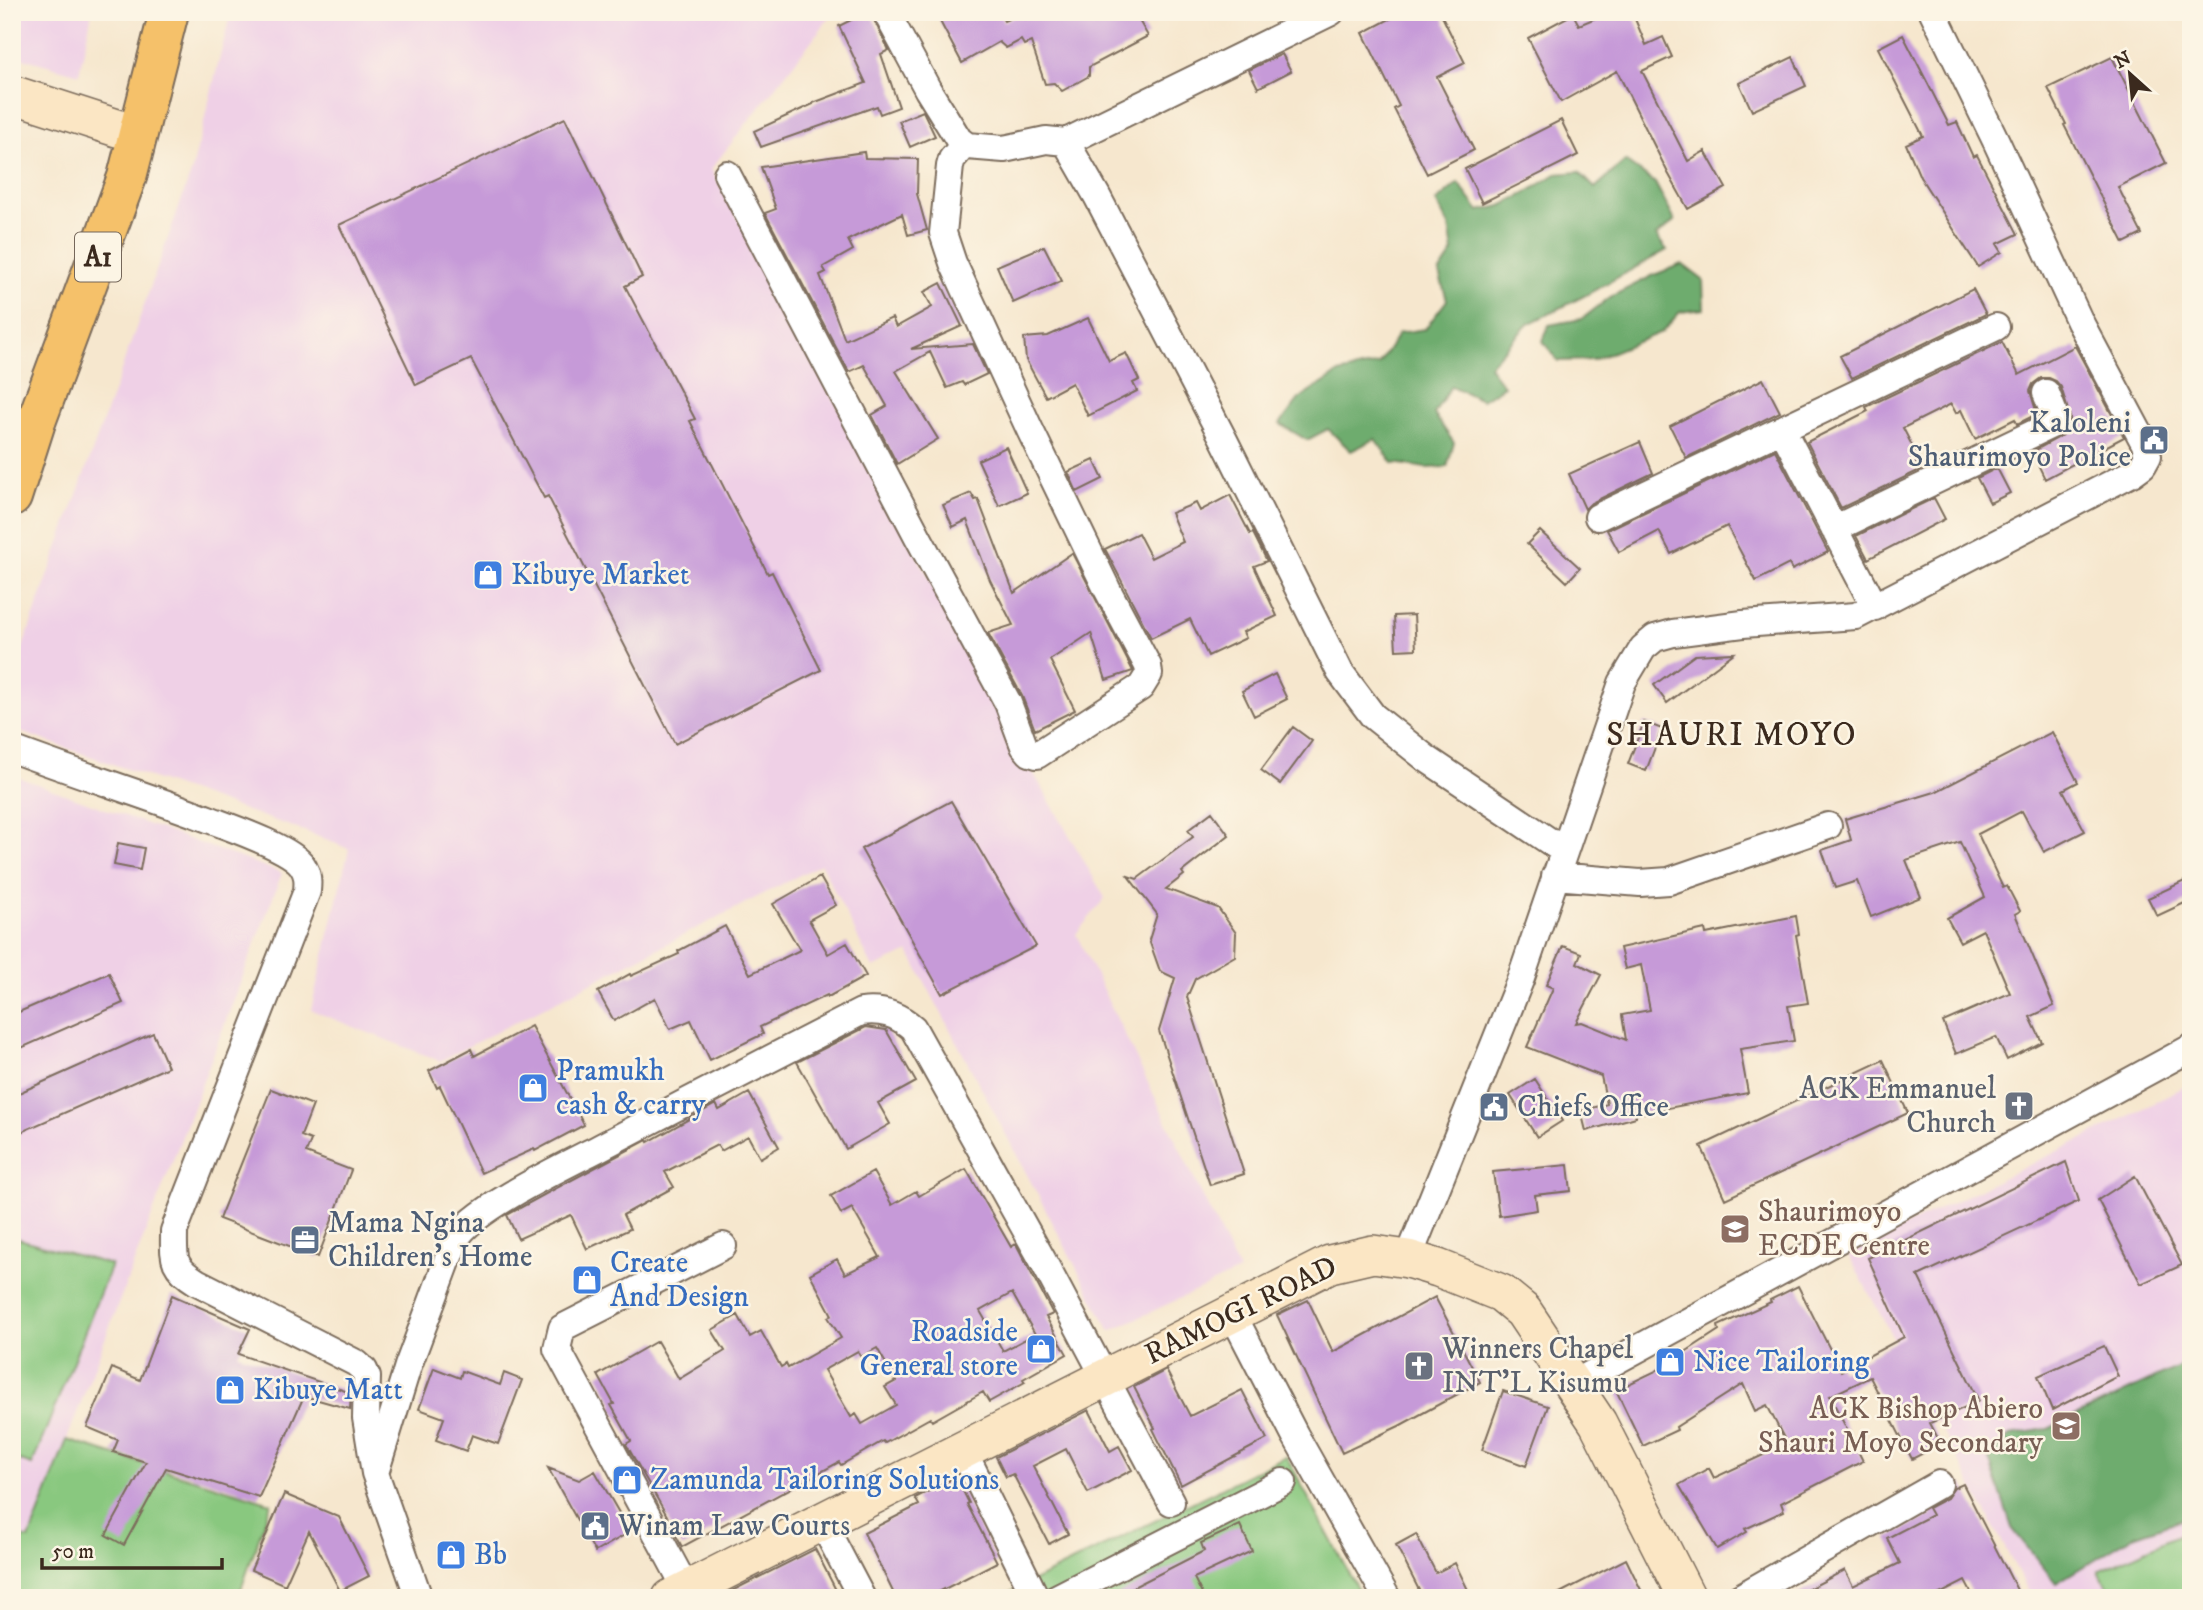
<svg xmlns="http://www.w3.org/2000/svg" width="2203" height="1610" viewBox="0 0 2203 1610" font-family="'IM FELL DW Pica',serif">
<style>
.built{fill:#efd0e6}
.green{fill:#89c87f;stroke:#62794e;stroke-width:2}
.forest{fill:#6eac6e;stroke:#546b46;stroke-width:2}
.building{fill:#c69ad8;fill-rule:evenodd}
.lines{fill:none;stroke-linecap:round;stroke-linejoin:round}
.street-casing{stroke:#7c6c5c;stroke-width:30}
.secondary-casing{stroke:#7c6c5c;stroke-width:40}
.highway-casing{stroke:#7c6c5c;stroke-width:42}
.street{stroke:#fff;stroke-width:26}
.secondary{stroke:#fbe6c4;stroke-width:37}
.highway{stroke:#f5c16b;stroke-width:38}
.labels{text-anchor:middle;dominant-baseline:central;stroke-width:5;stroke-linejoin:round;paint-order:stroke}
.shield{fill:#fcf5e5;stroke:#75675a;stroke-width:2}
.shield-label{font-size:28px;font-weight:bold;fill:#3b2a1e}
.service-label{font-size:30px;fill:#4e5e75;stroke:#fcf5e5;text-anchor:start}
.shop-label{font-size:30px;fill:#366cbe;stroke:#fcf5e5;text-anchor:start}
.worship-label{font-size:30px;fill:#5b616d;stroke:#fcf5e5;text-anchor:end}
.education-label{font-size:30px;fill:#785e54;stroke:#fcf5e5;text-anchor:start}
.street-label{font-size:30px;fill:#3b2a1e;stroke:#fcf5e5}
.quarter-label{font-size:33px;letter-spacing:2px;fill:#3b2a1e;stroke:#fcf5e5}
</style>
<rect width="100%" height="100%" fill="#fcf5e5"/>
<filter id="ink" filterUnits="userSpaceOnUse"><feTurbulence type="fractalNoise" baseFrequency=".0143" numOctaves="2"/><feDisplacementMap in="SourceGraphic" scale="14" xChannelSelector="R" yChannelSelector="G"/><feConvolveMatrix kernelMatrix="1 2 1 2 8 2 1 2 1" color-interpolation-filters="sRGB"/></filter>
<filter id="wash" filterUnits="userSpaceOnUse"><feTurbulence type="fractalNoise" baseFrequency=".00686" numOctaves="4" result="noise"/><feDisplacementMap in="SourceGraphic" scale="28" xChannelSelector="R" yChannelSelector="G"/><feGaussianBlur stdDeviation="1.57" result="paint"/><feColorMatrix in="noise" values="0 0 0 0 0 0 0 0 0 0 0 0 0 0 0 0 0 1.4 0 .05"/><feComposite in="paint" operator="in"/></filter>
<g filter="url(#wash)">
<rect width="100%" height="100%" fill="#f6e7ce"/>
<path class="built" d="M 12,12 L 92,12 L 79,74 L 12,55 Z
M 231,12 L 834,12 L 711,169 L 1025,758 L 1105,898 L 1076,934 L 1239,1271 L 1110,1331 L 909,952 L 873,968 L 821,864 L 440,1061 L 311,1010 L 349,849 L 307,832 L 12,729 L 12,678 L 192,170 Z
M 12,775 L 282,873 L 29,1539 L 12,1534 Z
M 2191,1083 L 2191,1598 L 2032,1598 L 1848,1254 L 2141,1110 Z"/>
<path class="green" d="M 12,1237 L 111,1265 L 32,1465 L 12,1458 Z
M 67,1440 L 271,1503 L 238,1598 L 12,1598 L 12,1534 L 29,1539 Z
M 1286,1456 L 1362,1598 L 999,1598 Z
M 2191,1529 L 2191,1598 L 2113,1598 L 2099,1571 Z"/>
<path class="forest" d="M 1625,161 L 1655,183 L 1675,221 L 1656,236 L 1667,250 L 1584,296 L 1528,324 L 1489,366 L 1504,386 L 1482,400 L 1451,386 L 1434,414 L 1454,443 L 1447,467 L 1426,468 L 1393,463 L 1375,439 L 1351,451 L 1328,429 L 1307,440 L 1280,424 L 1299,399 L 1339,373 L 1379,364 L 1399,333 L 1425,329 L 1447,300 L 1439,273 L 1453,252 L 1449,226 L 1436,202 L 1458,183 L 1479,211 L 1501,206 L 1523,195 L 1556,174 L 1579,172 L 1595,188 Z
M 1682,264 L 1703,280 L 1704,309 L 1680,312 L 1662,332 L 1593,360 L 1558,361 L 1543,341 L 1549,325 L 1582,319 L 1610,297 L 1654,275 Z
M 2191,1361 L 2191,1516 L 2133,1536 L 2056,1583 L 2012,1528 L 1989,1459 L 2010,1435 L 2048,1429 Z"/>
<g id="blocks">
<path class="building" d="M 867,12 L 870,12 L 889,50 L 881,54 L 899,107 L 880,114 L 877,106 L 761,147 L 754,131 L 813,104 L 813,103 L 866,83 L 839,26 Z
M 935,12 L 999,12 L 1004,21 L 1025,12 L 1134,12 L 1148,36 L 1089,67 L 1089,76 L 1062,91 L 1054,83 L 1045,84 L 1031,42 L 1024,45 L 1021,40 L 1006,48 L 999,42 L 962,63 Z
M 1403,12 L 1440,12 L 1465,63 L 1437,77 L 1474,150 L 1427,174 L 1394,109 L 1399,106 L 1363,33 Z
M 1610,12 L 1632,12 L 1646,45 L 1663,37 L 1672,57 L 1642,71 L 1688,161 L 1705,151 L 1726,188 L 1688,209 L 1668,173 L 1617,71 L 1561,102 L 1528,38 L 1573,14 L 1579,25 Z
M 1903,35 L 1949,125 L 1957,122 L 1973,157 L 1977,155 L 2018,234 L 1997,244 L 2002,252 L 1978,267 L 1920,177 L 1906,144 L 1923,136 L 1878,48 Z
M 1282,54 L 1291,71 L 1258,88 L 1249,70 Z
M 1793,57 L 1806,86 L 1752,111 L 1739,83 Z
M 2112,57 L 2166,163 L 2118,187 L 2142,234 L 2124,243 L 2064,125 L 2066,124 L 2048,88 Z
M 923,111 L 935,136 L 910,147 L 899,121 Z
M 565,118 L 642,277 L 625,286 L 695,419 L 690,421 L 768,574 L 772,572 L 821,670 L 675,744 L 548,496 L 544,498 L 471,359 L 416,385 L 339,225 Z
M 1561,120 L 1578,155 L 1482,203 L 1465,169 Z
M 864,152 L 865,158 L 918,159 L 917,194 L 927,230 L 908,235 L 902,214 L 848,240 L 853,250 L 823,267 L 826,272 L 820,275 L 845,340 L 892,318 L 896,327 L 932,307 L 924,292 L 941,283 L 962,326 L 911,349 L 973,344 L 987,374 L 964,385 L 962,382 L 947,388 L 930,352 L 896,371 L 938,439 L 897,464 L 872,415 L 887,406 L 864,365 L 849,372 L 765,213 L 776,209 L 761,167 Z
M 1044,246 L 1062,281 L 1013,303 L 997,266 Z
M 1973,289 L 1986,314 L 1852,378 L 1840,356 Z
M 1088,318 L 1109,361 L 1126,353 L 1139,380 L 1133,383 L 1137,391 L 1088,416 L 1072,383 L 1046,397 L 1026,360 L 1024,338 L 1048,336 Z
M 2002,342 L 2019,375 L 2075,346 L 2124,437 L 2045,479 L 2032,452 L 2063,435 L 2070,424 L 2070,417 L 2061,387 L 2056,381 L 2049,378 L 2041,378 L 2033,384 L 2030,391 L 2037,414 L 2017,424 L 2015,419 L 1975,439 L 1961,410 L 1956,413 L 1951,404 L 1903,428 L 1920,461 L 1916,463 L 1920,470 L 1841,508 L 1807,442 L 1868,411 L 1866,407 Z
M 1763,379 L 1780,412 L 1686,458 L 1670,426 Z
M 1640,442 L 1653,473 L 1591,503 L 1585,509 L 1569,474 Z
M 1006,447 L 1027,493 L 999,506 L 978,460 Z
M 1775,450 L 1828,552 L 1792,570 L 1789,564 L 1756,581 L 1727,526 L 1671,554 L 1659,531 L 1619,552 L 1607,530 Z
M 1094,460 L 1103,479 L 1077,492 L 1068,472 Z
M 1997,468 L 2010,493 L 1990,503 L 1977,478 Z
M 971,493 L 975,500 L 978,499 L 1014,593 L 1072,553 L 1133,671 L 1106,680 L 1091,633 L 1050,660 L 1075,710 L 1035,730 L 1022,696 L 988,633 L 1013,625 L 990,580 L 967,520 L 953,527 L 943,505 Z
M 1230,495 L 1250,534 L 1253,533 L 1267,561 L 1254,566 L 1277,616 L 1243,632 L 1246,638 L 1208,656 L 1190,619 L 1151,638 L 1105,549 L 1138,533 L 1151,558 L 1183,542 L 1171,513 L 1196,503 L 1200,511 Z
M 1934,498 L 1945,519 L 1868,559 L 1856,536 Z
M 1540,531 L 1580,568 L 1567,582 L 1527,544 Z
M 1414,615 L 1416,649 L 1396,650 L 1394,616 Z
M 1734,653 L 1667,703 L 1654,685 L 1695,655 Z
M 1275,674 L 1287,699 L 1254,716 L 1242,691 Z
M 1644,722 L 1662,729 L 1646,771 L 1628,764 Z
M 1293,727 L 1312,741 L 1280,784 L 1261,770 Z
M 2052,732 L 2078,782 L 2063,790 L 2085,831 L 2044,852 L 2022,811 L 1978,834 L 2003,888 L 2007,886 L 2020,911 L 2015,914 L 2054,1006 L 2030,1017 L 2042,1042 L 2007,1060 L 1996,1037 L 1956,1054 L 1943,1022 L 2010,993 L 1983,930 L 1960,942 L 1947,918 L 1985,897 L 1960,842 L 1906,860 L 1921,897 L 1871,917 L 1857,881 L 1835,888 L 1822,850 L 1851,840 L 1845,819 L 1935,792 Z
M 951,801 L 1036,946 L 942,994 L 861,849 Z
M 1212,812 L 1229,835 L 1182,872 L 1184,875 L 1166,889 L 1218,908 L 1236,933 L 1235,956 L 1195,979 L 1187,997 L 1244,1174 L 1210,1185 L 1159,1031 L 1175,978 L 1160,971 L 1149,940 L 1157,914 L 1128,876 L 1137,879 L 1193,837 L 1188,830 Z
M 118,843 L 144,848 L 140,870 L 114,865 Z
M 820,877 L 836,905 L 809,920 L 828,954 L 847,943 L 866,976 L 828,997 L 827,995 L 760,1027 L 763,1034 L 710,1060 L 691,1020 L 670,1029 L 655,998 L 614,1021 L 598,992 L 630,974 L 631,976 L 679,954 L 678,951 L 725,926 L 750,974 L 800,950 L 773,904 Z
M 2191,878 L 2191,900 L 2157,916 L 2148,898 Z
M 1796,916 L 1799,934 L 1796,935 L 1808,1003 L 1788,1006 L 1794,1041 L 1740,1049 L 1748,1093 L 1636,1114 L 1636,1117 L 1586,1131 L 1581,1111 L 1607,1104 L 1601,1076 L 1527,1047 L 1553,988 L 1546,985 L 1563,946 L 1581,953 L 1577,963 L 1601,975 L 1576,1023 L 1582,1022 L 1626,1040 L 1622,1015 L 1650,1010 L 1641,965 L 1625,969 L 1620,948 L 1705,929 L 1706,934 Z
M 109,973 L 123,1003 L 12,1052 L 12,1015 Z
M 531,1026 L 584,1125 L 535,1151 L 534,1149 L 481,1173 L 440,1086 L 437,1088 L 429,1071 L 471,1049 L 474,1056 Z
M 866,1027 L 886,1030 L 916,1082 L 878,1103 L 890,1124 L 846,1149 L 797,1062 Z
M 153,1033 L 168,1067 L 12,1136 L 12,1096 Z
M 1883,1060 L 1908,1113 L 1725,1199 L 1701,1146 Z
M 1535,1079 L 1562,1121 L 1537,1137 L 1510,1095 Z
M 271,1089 L 313,1105 L 301,1136 L 311,1140 L 306,1153 L 351,1170 L 318,1257 L 219,1219 Z
M 749,1093 L 779,1147 L 760,1158 L 748,1136 L 721,1151 L 717,1145 L 665,1172 L 674,1187 L 623,1215 L 630,1229 L 587,1249 L 571,1215 L 518,1239 L 507,1215 L 551,1191 L 647,1140 L 648,1142 L 716,1104 L 719,1110 Z
M 2066,1162 L 2079,1201 L 1918,1276 L 1979,1401 L 1930,1423 L 1941,1444 L 1912,1459 L 1870,1377 L 1830,1396 L 1863,1461 L 1781,1503 L 1784,1511 L 1745,1529 L 1747,1532 L 1717,1549 L 1679,1485 L 1709,1468 L 1714,1478 L 1787,1444 L 1767,1405 L 1755,1411 L 1743,1384 L 1676,1427 L 1677,1430 L 1643,1446 L 1616,1390 L 1656,1371 L 1719,1330 L 1718,1326 L 1771,1302 L 1770,1300 L 1798,1286 L 1841,1371 L 1904,1337 L 1868,1258 Z
M 1568,1165 L 1571,1191 L 1535,1195 L 1537,1210 L 1499,1216 L 1493,1172 Z
M 966,1169 L 1011,1247 L 1016,1244 L 1028,1267 L 1053,1314 L 1046,1317 L 1067,1354 L 1023,1379 L 1025,1382 L 989,1402 L 983,1392 L 932,1421 L 930,1418 L 885,1443 L 883,1441 L 841,1465 L 839,1462 L 682,1547 L 669,1522 L 670,1521 L 626,1444 L 631,1441 L 611,1405 L 614,1404 L 598,1375 L 657,1341 L 679,1379 L 725,1351 L 712,1330 L 738,1315 L 750,1337 L 761,1331 L 781,1367 L 786,1364 L 788,1368 L 841,1338 L 828,1317 L 832,1315 L 810,1274 L 837,1259 L 845,1274 L 880,1257 L 852,1208 L 841,1214 L 831,1196 L 873,1172 L 892,1205 L 916,1191 L 919,1196 ZM 1012,1293 L 1035,1334 L 1003,1351 L 980,1311 ZM 877,1348 L 896,1381 L 885,1387 L 896,1405 L 862,1424 L 856,1414 L 851,1417 L 824,1370 L 858,1351 L 861,1357 Z
M 2135,1176 L 2182,1265 L 2141,1284 L 2098,1200 Z
M 172,1295 L 250,1329 L 238,1354 L 351,1393 L 350,1409 L 304,1396 L 259,1497 L 166,1468 L 124,1545 L 106,1535 L 146,1462 L 113,1452 L 118,1440 L 87,1427 L 112,1368 L 140,1380 Z
M 1435,1297 L 1480,1382 L 1399,1426 L 1342,1453 L 1277,1315 L 1308,1300 L 1333,1352 Z
M 2104,1346 L 2118,1376 L 2052,1410 L 2038,1376 Z
M 434,1368 L 460,1378 L 462,1371 L 500,1385 L 504,1373 L 522,1380 L 498,1444 L 472,1435 L 466,1451 L 436,1440 L 444,1418 L 419,1409 Z
M 1166,1370 L 1190,1416 L 1242,1390 L 1267,1439 L 1181,1485 L 1153,1429 L 1155,1428 L 1134,1387 Z
M 1503,1391 L 1548,1406 L 1526,1466 L 1482,1450 Z
M 1089,1410 L 1110,1451 L 1119,1446 L 1132,1470 L 1088,1493 L 1066,1449 L 1033,1466 L 1068,1534 L 1049,1544 L 1013,1474 L 1006,1477 L 996,1457 Z
M 548,1468 L 579,1480 L 595,1471 L 630,1532 L 595,1552 Z
M 956,1477 L 969,1503 L 967,1504 L 997,1562 L 927,1598 L 896,1598 L 864,1533 L 919,1505 L 915,1498 Z
M 1963,1484 L 2017,1590 L 2002,1598 L 1974,1598 L 1965,1581 L 1932,1598 L 1791,1598 L 1845,1570 L 1853,1586 L 1900,1563 L 1887,1538 L 1932,1515 L 1928,1508 L 1947,1498 L 1954,1488 Z
M 284,1494 L 339,1517 L 369,1576 L 340,1591 L 309,1531 L 285,1585 L 251,1570 Z
M 1240,1525 L 1252,1551 L 1194,1578 L 1204,1598 L 1112,1598 L 1204,1551 L 1201,1543 Z
M 1416,1534 L 1436,1573 L 1455,1563 L 1472,1598 L 1423,1598 L 1396,1545 Z
M 815,1549 L 840,1598 L 718,1598 Z
M 1626,1559 L 1645,1598 L 1550,1598 Z"/>
</g>
</g>
<g filter="url(#ink)">
<use href="#blocks" fill-opacity="0" stroke="#7c6c5c" stroke-width="2"/>
<g class="lines">
<g class="street-casing">
<path id="street" d="M 886,12 L 928,90 L 959,140 L 967,146 L 1004,149 L 1046,140 L 1066,142 L 1097,196 L 1224,440 L 1340,672 L 1373,716 L 1427,759 L 1564,851
M 1066,142 L 1331,12
M 727,174 L 918,537 L 1008,703 L 1024,746 L 1030,753 L 1037,755 L 1141,687 L 1149,674 L 1148,666 L 1107,589 L 1030,430 L 953,263 L 943,233 L 950,166 L 952,159 L 964,145
M 1782,429 L 1875,607
M 1598,517 L 1996,327
M 1834,529 L 2051,425 L 2055,420 L 2053,411 L 2046,393
M 12,749 C 78,774 145,795 211,820 C 232,828 290,848 302,865 C 308,874 308,881 307,891 L 174,1231 C 174,1258 171,1266 197,1282 L 356,1363 L 364,1370 L 367,1377 L 366,1418 L 375,1473 L 419,1598
M 1555,876 L 1640,883 L 1669,881 L 1828,826
M 1408,1259 L 1521,978 L 1622,683 L 1643,648 L 1655,638 L 1673,633 L 1743,624 L 1856,616 L 2132,473 L 2143,465 L 2148,456 L 2145,444 L 2080,322 L 1996,141 L 1933,12
M 1232,1313 L 1295,1435 L 1387,1598
M 1573,1384 L 2191,1048
M 963,1450 L 1036,1598
M 375,1473 L 408,1366 L 455,1240 C 471,1210 566,1165 599,1148 C 686,1102 773,1057 861,1012 C 881,1009 897,1014 913,1028 L 1042,1259 L 1171,1502
M 822,1522 L 862,1598
M 685,1598 L 687,1590 L 557,1349 L 562,1328 L 723,1246
M 1056,1598 L 1283,1482
M 1739,1598 L 1939,1484"/>
</g>
<g class="secondary-casing">
<path id="secondary" d="M 12,94 L 117,128
M 671,1598 L 1330,1264 L 1373,1254 L 1408,1259 L 1438,1268 L 1501,1293 L 1523,1311 L 1598,1423 L 1687,1598"/>
</g>
<g class="highway-casing">
<path id="highway" d="M 12,497 L 36,422 L 127,177 L 169,12"/>
</g>
<use href="#street" class="street"/>
<use href="#secondary" class="secondary"/>
<use href="#highway" class="highway"/>
</g>
</g>
<defs>
<g id="civic-square" transform="scale(1.575)"><rect x="-9" y="-9" width="18" height="18" rx="4" fill="#5c6f8a" stroke="#fcf5e5"/><path d="M-.6-6.5H3V-4.5H.6V-3L4-1V1h2V6H-6V1h2V-1L-.6-3ZM-1.2 2.5V6h2.4V2.5Z" fill="#fff"/></g>
<g id="shop-square" transform="scale(1.575)"><rect x="-9" y="-9" width="18" height="18" rx="4" fill="#3f7fe0" stroke="#fcf5e5"/><path d="M-5-2.5h2.3a2.7 3.5 0 0 1 5.4 0H5L5.5 6h-11ZM-1.5-2.5h3a1.5 2.3 0 0 0-3 0Z" fill="#fff"/></g>
<g id="church-square" transform="scale(1.575)"><rect x="-9" y="-9" width="18" height="18" rx="4" fill="#6b7280" stroke="#fcf5e5"/><path d="M-1.2-6h2.4v3.5h3.3v2.4h-3.3V6h-2.4V-.1h-3.3v-2.4h3.3Z" fill="#fff"/></g>
<g id="school-square" transform="scale(1.575)"><rect x="-9" y="-9" width="18" height="18" rx="4" fill="#8d6e63" stroke="#fcf5e5"/><path d="M0-5L7-2L0 1L-7-2ZM-4 1L0 2.5L4 1V4Q0 6-4 4Z" fill="#fff"/></g>
<g id="office-square" transform="scale(1.575)"><rect x="-9" y="-9" width="18" height="18" rx="4" fill="#5c6f8a" stroke="#fcf5e5"/><path d="M-6-3h4V-5.5h4V-3h4V5H-6ZM-1-4.5V-3h2v-1.5ZM-6 0V1H6V0Z" fill="#fff"/></g>
</defs>
<g fill-rule="evenodd">
<use href="#civic-square" x="2154" y="440"/>
<use href="#shop-square" x="488" y="575"/>
<use href="#shop-square" x="533" y="1088"/>
<use href="#church-square" x="2019" y="1106"/>
<use href="#civic-square" x="1494" y="1107"/>
<use href="#school-square" x="1735" y="1229"/>
<use href="#office-square" x="305" y="1240"/>
<use href="#shop-square" x="587" y="1280"/>
<use href="#shop-square" x="1041" y="1349"/>
<use href="#shop-square" x="1670" y="1362"/>
<use href="#church-square" x="1419" y="1366"/>
<use href="#shop-square" x="230" y="1390"/>
<use href="#school-square" x="2066" y="1426"/>
<use href="#shop-square" x="627" y="1480"/>
<use href="#civic-square" x="595" y="1526"/>
<use href="#shop-square" x="451" y="1555"/>
</g>
<g class="labels">
<rect class="shield" x="75" y="232.5" width="46" height="49" rx="5"/>
<g class="shield-label">
<text x="98" y="257">A1</text>
</g>
<g class="service-label">
<text x="2131" y="423" text-anchor="end">Kaloleni<tspan x="2131" dy="34">Shaurimoyo Police</tspan></text>
<text x="1517" y="1107">Chiefs Office</text>
<text x="328" y="1223">Mama Ngina<tspan x="328" dy="34">Children's Home</tspan></text>
<text x="618" y="1526">Winam Law Courts</text>
</g>
<g class="shop-label">
<text x="511" y="575">Kibuye Market</text>
<text x="556" y="1071">Pramukh<tspan x="556" dy="34">cash &amp; carry</tspan></text>
<text x="610" y="1263">Create<tspan x="610" dy="34">And Design</tspan></text>
<text x="1018" y="1332" text-anchor="end">Roadside<tspan x="1018" dy="34">General store</tspan></text>
<text x="1693" y="1362">Nice Tailoring</text>
<text x="253" y="1390">Kibuye Matt</text>
<text x="650" y="1480">Zamunda Tailoring Solutions</text>
<text x="474" y="1555">Bb</text>
</g>
<g class="worship-label">
<text x="1996" y="1089">ACK Emmanuel<tspan x="1996" dy="34">Church</tspan></text>
<text x="1442" y="1349" text-anchor="start">Winners Chapel<tspan x="1442" dy="34">INT'L Kisumu</tspan></text>
</g>
<g class="education-label">
<text x="1758" y="1212">Shaurimoyo<tspan x="1758" dy="34">ECDE Centre</tspan></text>
<text x="2043" y="1409" text-anchor="end">ACK Bishop Abiero<tspan x="2043" dy="34">Shauri Moyo Secondary</tspan></text>
</g>
<g class="street-label">
<text transform="translate(1241 1311) rotate(-26)">RAMOGI ROAD</text>
</g>
<g class="quarter-label">
<text x="1732" y="735">SHAURI MOYO</text>
</g>
</g>
<rect width="2203" height="1610" fill="none" stroke="#fcf5e5" stroke-width="42"/>
<g transform="translate(2130 74) rotate(333)" stroke="#fcf5e5" stroke-width="5" paint-order="stroke">
<path d="M0-5L12 26L0 18L-12 26Z" fill="#3b2a1e"/>
<text y="-10" font-size="19" font-weight="bold" text-anchor="middle" fill="#3b2a1e">N</text>
</g>
<path d="M42 1558v10h180v-10" fill="none" stroke="#3b2a1e" stroke-width="3.5"/>
<text x="52" y="1558" font-size="21" fill="#3b2a1e" stroke="#fcf5e5" stroke-width="5" paint-order="stroke">50 m</text>
</svg>
